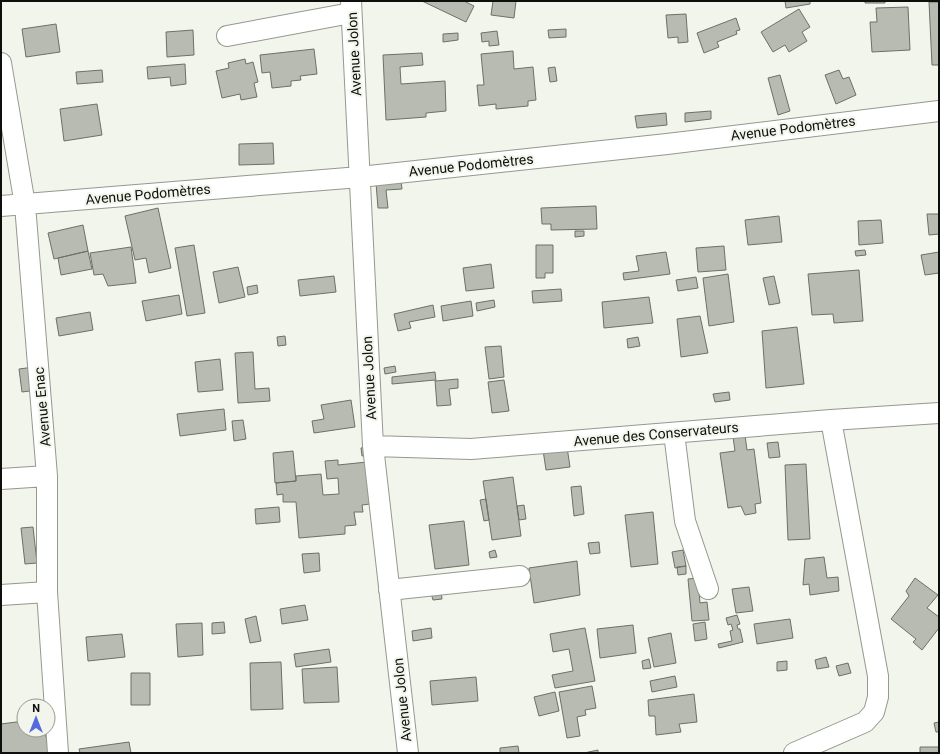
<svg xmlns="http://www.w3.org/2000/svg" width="940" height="754" viewBox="0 0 940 754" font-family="Roboto,sans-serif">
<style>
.building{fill:#b7bbb1;stroke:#6d7067}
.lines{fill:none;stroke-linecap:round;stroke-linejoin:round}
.street-casing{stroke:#95988e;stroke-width:22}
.street{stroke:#fff;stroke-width:20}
.labels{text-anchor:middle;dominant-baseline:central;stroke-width:4;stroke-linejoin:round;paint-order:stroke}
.street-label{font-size:14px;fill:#0e0f0c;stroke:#f2f5eb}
</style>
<rect width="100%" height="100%" fill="#f2f5eb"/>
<path class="building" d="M 422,1 L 464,1 L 474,6 L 466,22 Z
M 493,1 L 516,1 L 514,18 L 491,15 Z
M 785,1 L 810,1 L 810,4 L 786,8 Z
M 865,1 L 885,1 L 885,3 L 865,3 Z
M 929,2 L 939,2 L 939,65 L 932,65 Z
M 908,7 L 910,50 L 872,52 L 870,22 L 877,22 L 876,8 Z
M 799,9 L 810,27 L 802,32 L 807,41 L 789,52 L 785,45 L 773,52 L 761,32 Z
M 686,14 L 688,42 L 678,43 L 678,37 L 668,38 L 666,15 Z
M 736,18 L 740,30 L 736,31 L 737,34 L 717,42 L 719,47 L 704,53 L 697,33 Z
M 56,24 L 60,52 L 26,57 L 22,29 Z
M 566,29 L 566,37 L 549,38 L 548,30 Z
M 193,30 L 194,55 L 167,57 L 166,32 Z
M 497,31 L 499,45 L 489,46 L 489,41 L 482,42 L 481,33 Z
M 458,33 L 458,40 L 443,42 L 443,34 Z
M 314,49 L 317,74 L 300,76 L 301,80 L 291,81 L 291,86 L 272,88 L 270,72 L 262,73 L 260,55 Z
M 513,51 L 514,69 L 533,67 L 536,100 L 528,101 L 528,106 L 496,109 L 496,104 L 479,106 L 477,85 L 484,85 L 481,54 Z
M 422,53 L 423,65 L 400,67 L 401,84 L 445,81 L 446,111 L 426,113 L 426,117 L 386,120 L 383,55 Z
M 245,59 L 246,64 L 253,62 L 258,82 L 254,83 L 257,97 L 241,100 L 240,94 L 222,98 L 216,71 L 229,68 L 228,63 Z
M 185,64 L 186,84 L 171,86 L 170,77 L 148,79 L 147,67 Z
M 555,67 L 557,81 L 550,82 L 548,68 Z
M 102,70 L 103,82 L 77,84 L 76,72 Z
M 839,70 L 843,79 L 849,77 L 856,95 L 836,104 L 825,75 Z
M 780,75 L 790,111 L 778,115 L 768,78 Z
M 97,104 L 102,135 L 64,141 L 60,109 Z
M 711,111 L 711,119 L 685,122 L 685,113 Z
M 666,113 L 667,125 L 637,128 L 635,116 Z
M 273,143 L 274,164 L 239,165 L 239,144 Z
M 401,181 L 402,189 L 386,190 L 388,208 L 378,208 L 376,183 Z
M 596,206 L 597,229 L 551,230 L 551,224 L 542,224 L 541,208 Z
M 158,208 L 171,268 L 149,273 L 146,258 L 135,260 L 125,216 Z
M 927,214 L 939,214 L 939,234 L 929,235 Z
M 779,216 L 782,242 L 748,245 L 745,220 Z
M 881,220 L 883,243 L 859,245 L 858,221 Z
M 83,225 L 88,251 L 54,259 L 48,233 Z
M 575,231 L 584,231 L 584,236 L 575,237 Z
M 194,245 L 205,313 L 187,316 L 175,248 Z
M 536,245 L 553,245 L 553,273 L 545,273 L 545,278 L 536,278 Z
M 724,246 L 726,270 L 698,272 L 696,248 Z
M 131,247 L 136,283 L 108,286 L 103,274 L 94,275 L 90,253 Z
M 865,250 L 866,255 L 856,256 L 855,251 Z
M 88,251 L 92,269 L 61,275 L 58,258 Z
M 666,252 L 670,274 L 624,280 L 623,273 L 639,271 L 636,256 Z
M 939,252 L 939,273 L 925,275 L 921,255 Z
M 491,264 L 494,288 L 466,291 L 463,268 Z
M 238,267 L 245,297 L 219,303 L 213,272 Z
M 859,270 L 863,321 L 834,323 L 833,314 L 812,315 L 808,274 Z
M 728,274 L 734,322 L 709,326 L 703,278 Z
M 334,276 L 336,292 L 300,296 L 298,280 Z
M 774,276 L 780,303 L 769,305 L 763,278 Z
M 696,277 L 698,288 L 678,291 L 676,280 Z
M 257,285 L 258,293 L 248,295 L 247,287 Z
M 561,289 L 562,301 L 533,303 L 532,291 Z
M 179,295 L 182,314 L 146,321 L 142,301 Z
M 649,297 L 653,323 L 604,328 L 602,302 Z
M 494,300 L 495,307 L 477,311 L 476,303 Z
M 471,301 L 473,316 L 443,321 L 441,306 Z
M 433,305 L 435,317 L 409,322 L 411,328 L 398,331 L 394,314 Z
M 90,312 L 93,330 L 59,336 L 56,318 Z
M 700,316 L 708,353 L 681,357 L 677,319 Z
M 797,327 L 804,384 L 766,388 L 762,331 Z
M 285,336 L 286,345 L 278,346 L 277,337 Z
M 638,337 L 640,346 L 628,348 L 627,339 Z
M 501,346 L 504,377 L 489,379 L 485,347 Z
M 253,352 L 255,389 L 269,388 L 270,401 L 238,403 L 235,353 Z
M 220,359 L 223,390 L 198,392 L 195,362 Z
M 395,366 L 396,372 L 385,374 L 384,368 Z
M 34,367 L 37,390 L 22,392 L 19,369 Z
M 435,372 L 436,381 L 458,379 L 458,388 L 449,389 L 451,405 L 437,406 L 435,380 L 392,384 L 392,377 Z
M 504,380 L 509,411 L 492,413 L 488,382 Z
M 729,392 L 730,400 L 715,402 L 713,394 Z
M 351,400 L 355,427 L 314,433 L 312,421 L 324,419 L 321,405 Z
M 224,409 L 226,430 L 180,436 L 177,414 Z
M 243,420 L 246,439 L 234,441 L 232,421 Z
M 745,435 L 747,450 L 754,449 L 761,503 L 755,504 L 756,513 L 745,515 L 741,506 L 728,508 L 720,453 L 735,451 L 733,437 Z
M 778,442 L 780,457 L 769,458 L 767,443 Z
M 369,446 L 371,454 L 362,456 L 361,448 Z
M 567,447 L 570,467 L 546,470 L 543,450 Z
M 293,451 L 296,481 L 275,483 L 273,453 Z
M 338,460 L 338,465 L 367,462 L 370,504 L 362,505 L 363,512 L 354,512 L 356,525 L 345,526 L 345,534 L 299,538 L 296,502 L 283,502 L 283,494 L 277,495 L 276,483 L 296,481 L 296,476 L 321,474 L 323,495 L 339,494 L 338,478 L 327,479 L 325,461 Z
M 806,464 L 810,539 L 788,540 L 785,465 Z
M 513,477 L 521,536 L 492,540 L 483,481 Z
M 581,486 L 584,514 L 574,516 L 571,487 Z
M 486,499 L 489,520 L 484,521 L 480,500 Z
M 524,505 L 526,519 L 519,520 L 517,506 Z
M 279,507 L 280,522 L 256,524 L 255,509 Z
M 653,512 L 658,564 L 631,567 L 625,515 Z
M 464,521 L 469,565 L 435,569 L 429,525 Z
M 33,527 L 37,563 L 25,564 L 21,528 Z
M 599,542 L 600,553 L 590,554 L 588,543 Z
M 495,550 L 497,557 L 490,558 L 489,552 Z
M 683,550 L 686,566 L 675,568 L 672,552 Z
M 319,553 L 320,571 L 304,573 L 302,554 Z
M 824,557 L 827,578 L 838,577 L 839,591 L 810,595 L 809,584 L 803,585 L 805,559 Z
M 577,561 L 580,595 L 534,603 L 529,568 Z
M 686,566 L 686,574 L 678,575 L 677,567 Z
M 698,578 L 700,603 L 707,602 L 709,620 L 692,621 L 688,579 Z
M 915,578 L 938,595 L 927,608 L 939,617 L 939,628 L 922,650 L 913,642 L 916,639 L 891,619 L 909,596 L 906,591 Z
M 749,587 L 753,611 L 736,613 L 732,589 Z
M 441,591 L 442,599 L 433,600 L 431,593 Z
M 305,605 L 308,620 L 282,624 L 280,609 Z
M 737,615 L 740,624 L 737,625 L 738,629 L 740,629 L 743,642 L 719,648 L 718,644 L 732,641 L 730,631 L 733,630 L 731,624 L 728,625 L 726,618 Z
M 256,616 L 261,641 L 250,643 L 245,619 Z
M 790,619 L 793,638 L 757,644 L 754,624 Z
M 224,622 L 225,633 L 212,634 L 212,623 Z
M 705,622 L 707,639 L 695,641 L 693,624 Z
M 202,623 L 203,655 L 178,657 L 176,624 Z
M 633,625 L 636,653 L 600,658 L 597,629 Z
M 431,628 L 432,638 L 413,641 L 412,631 Z
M 585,628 L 595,681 L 555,688 L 552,675 L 573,671 L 569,649 L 553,652 L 550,634 Z
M 671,633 L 676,663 L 654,667 L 648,638 Z
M 122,634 L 125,657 L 88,661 L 86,637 Z
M 329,649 L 331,662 L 296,667 L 294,654 Z
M 826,657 L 829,667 L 817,669 L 815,660 Z
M 649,659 L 651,668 L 643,669 L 642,661 Z
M 787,661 L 787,670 L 777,671 L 777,662 Z
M 281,662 L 283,709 L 251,710 L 250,663 Z
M 848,663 L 851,673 L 839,676 L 836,666 Z
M 337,667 L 339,702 L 304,703 L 302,669 Z
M 131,673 L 150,673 L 150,705 L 131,705 Z
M 675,676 L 677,687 L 652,692 L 650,681 Z
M 476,677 L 478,701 L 432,705 L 430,681 Z
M 592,686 L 596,708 L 585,710 L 586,715 L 577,717 L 580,736 L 567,738 L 559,692 Z
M 555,692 L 559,711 L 539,716 L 534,697 Z
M 694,694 L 697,722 L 679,724 L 681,732 L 656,735 L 655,716 L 649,716 L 648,700 Z
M 24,721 L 24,730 L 45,730 L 49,753 L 1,753 L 1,724 Z
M 939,722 L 939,732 L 936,732 L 934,723 Z
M 129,742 L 131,753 L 80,753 L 79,749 Z
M 518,746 L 519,753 L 500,753 L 500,748 Z
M 920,747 L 939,747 L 939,753 L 920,753 Z
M 598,750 L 598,753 L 584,753 Z"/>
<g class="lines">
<g class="street-casing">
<path id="street" d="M 351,1 L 373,446 L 408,753
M 227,36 L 351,13
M 1,63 L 25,205 L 47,476 L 47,592 L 58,753
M 1,206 L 360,177 L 667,144 L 939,111
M 674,433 L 685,521 L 708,589
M 373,446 L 471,449 L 831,420 L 939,413
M 1,479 L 47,476
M 389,590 L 520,576
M 1,595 L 47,592
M 794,753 L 865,722 L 874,712 L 878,697 L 878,676 L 831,420"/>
</g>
<use href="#street" class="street"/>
</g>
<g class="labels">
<g class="street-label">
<text transform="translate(354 54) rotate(-93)">Avenue Jolon</text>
<text transform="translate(793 128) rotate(-7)">Avenue Podomètres</text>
<text transform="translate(471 165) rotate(-6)">Avenue Podomètres</text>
<text transform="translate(148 194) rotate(-5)">Avenue Podomètres</text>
<text transform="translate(369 378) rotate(-93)">Avenue Jolon</text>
<text transform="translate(42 407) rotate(-95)">Avenue Enac</text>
<text transform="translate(656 434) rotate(-5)">Avenue des Conservateurs</text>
<text transform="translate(402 700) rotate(-96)">Avenue Jolon</text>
</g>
</g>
<rect width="940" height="754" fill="none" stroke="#0e0f0c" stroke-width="4"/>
<g transform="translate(36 718)"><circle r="19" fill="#f2f5eb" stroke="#979992"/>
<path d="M0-3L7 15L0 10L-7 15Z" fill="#566ae0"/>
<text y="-6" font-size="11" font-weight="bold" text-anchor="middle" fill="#0e0f0c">N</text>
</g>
</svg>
